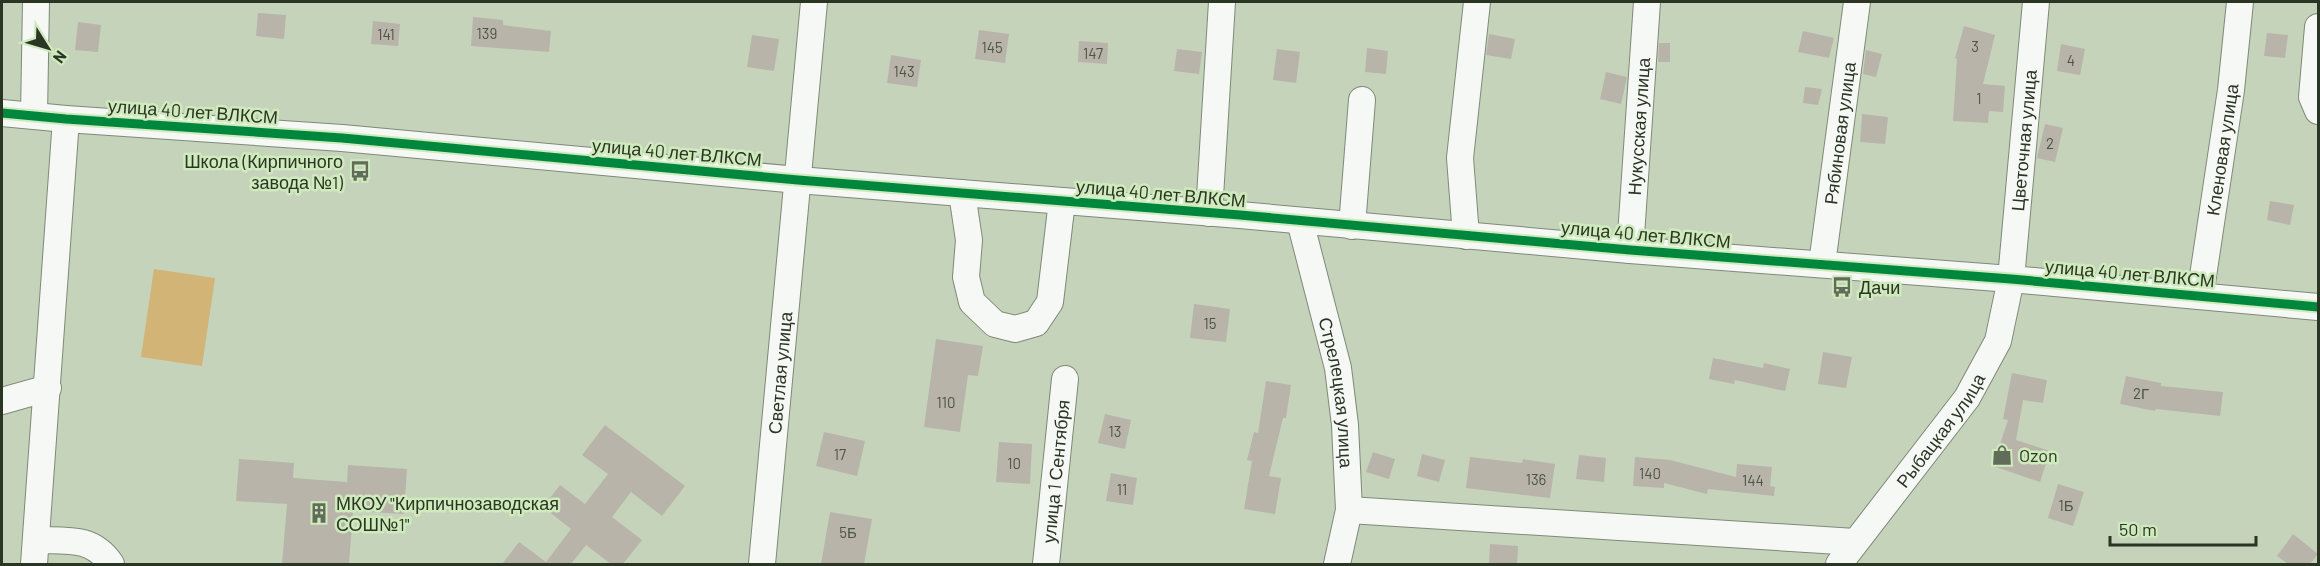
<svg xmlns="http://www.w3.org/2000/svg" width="2320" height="566" viewBox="0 0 2320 566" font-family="Barlow,sans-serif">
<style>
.green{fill:#d1b476}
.building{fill:#b8b4aa}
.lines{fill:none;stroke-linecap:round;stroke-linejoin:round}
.minor-casing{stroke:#7f8977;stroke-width:28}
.minor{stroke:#f6f8f5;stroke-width:26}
.cycleway-casing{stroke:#cfeabd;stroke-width:13}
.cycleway{stroke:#00873e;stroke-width:9}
.labels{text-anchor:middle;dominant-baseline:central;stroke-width:5;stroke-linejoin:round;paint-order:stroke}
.number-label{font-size:15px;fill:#4e5546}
.street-label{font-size:18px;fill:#2b3524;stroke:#cfeabd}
.poi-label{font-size:18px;fill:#2b3524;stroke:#cfeabd;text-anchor:start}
</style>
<rect width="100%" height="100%" fill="#c5d3bb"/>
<path class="green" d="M 154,269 L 215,278 L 202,366 L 141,357 Z"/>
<path class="building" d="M 258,13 L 286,15 L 284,39 L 256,36 Z
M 473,17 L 503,20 L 503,25 L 551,31 L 549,52 L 471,46 Z
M 373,21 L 400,24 L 398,46 L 371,44 Z
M 78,22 L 101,25 L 98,52 L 75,50 Z
M 1964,26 L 1995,35 L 1983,84 L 2005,86 L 2003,112 L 1989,111 L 1988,123 L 1953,121 L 1957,59 L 1955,58 Z
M 979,30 L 1009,34 L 1005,63 L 975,59 Z
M 1803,31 L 1834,38 L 1829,58 L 1798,52 Z
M 2267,33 L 2288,35 L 2285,58 L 2264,56 Z
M 1489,34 L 1515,39 L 1511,59 L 1486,55 Z
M 752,35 L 779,39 L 774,71 L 747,67 Z
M 1079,41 L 1108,43 L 1107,64 L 1078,62 Z
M 1659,43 L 1670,43 L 1670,62 L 1658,62 Z
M 2061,44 L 2085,49 L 2080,75 L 2057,71 Z
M 1367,48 L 1388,51 L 1386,74 L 1365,72 Z
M 1177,49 L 1202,52 L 1199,74 L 1174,71 Z
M 1277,49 L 1300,52 L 1296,83 L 1273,80 Z
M 1866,50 L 1882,54 L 1876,77 L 1863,74 Z
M 891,55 L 921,60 L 917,87 L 887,83 Z
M 1606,72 L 1627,77 L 1621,104 L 1600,99 Z
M 1805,87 L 1822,89 L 1818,105 L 1803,103 Z
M 1862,114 L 1888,117 L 1885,144 L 1860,142 Z
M 2045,124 L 2063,128 L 2055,162 L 2037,158 Z
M 2270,201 L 2294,205 L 2290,225 L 2267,220 Z
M 1194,304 L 1230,309 L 1226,342 L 1190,338 Z
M 936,339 L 983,346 L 978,376 L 968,375 L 960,432 L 924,427 Z
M 1823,352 L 1852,357 L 1846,388 L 1818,384 Z
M 1713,358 L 1763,368 L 1764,363 L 1790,369 L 1785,391 L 1735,380 L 1734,384 L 1709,379 Z
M 2012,373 L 2047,380 L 2043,403 L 2023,400 L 2016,440 L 2050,451 L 2040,482 L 1993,466 L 2008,420 L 2003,419 Z
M 2126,376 L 2161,383 L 2161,386 L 2223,392 L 2220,416 L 2156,409 L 2155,411 L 2120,404 Z
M 1266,381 L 1291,385 L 1286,418 L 1283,418 L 1269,476 L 1281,478 L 1275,514 L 1244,509 L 1252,461 L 1247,460 L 1254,432 L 1258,433 Z
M 1105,414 L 1131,420 L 1125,449 L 1098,443 Z
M 605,425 L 685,486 L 662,516 L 631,492 L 612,517 L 642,540 L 623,564 L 611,564 L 586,545 L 571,564 L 502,564 L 519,542 L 546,562 L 571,529 L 543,507 L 560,485 L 585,504 L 608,474 L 582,455 Z
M 824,432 L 865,441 L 857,476 L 816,466 Z
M 999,442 L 1032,444 L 1030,484 L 996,482 Z
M 1373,452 L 1395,459 L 1389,479 L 1366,472 Z
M 1422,454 L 1445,460 L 1439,482 L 1417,476 Z
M 1579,455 L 1606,458 L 1604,482 L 1576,479 Z
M 1470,457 L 1522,463 L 1523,459 L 1555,464 L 1550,498 L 1466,488 Z
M 1635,457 L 1670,460 L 1736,477 L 1737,464 L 1772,467 L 1770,486 L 1775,487 L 1774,496 L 1708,489 L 1707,494 L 1664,483 L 1664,488 L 1633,486 Z
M 239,459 L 294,463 L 293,478 L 347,482 L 348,465 L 407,469 L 404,514 L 353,511 L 349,564 L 282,564 L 287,504 L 236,501 Z
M 1111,473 L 1137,478 L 1133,505 L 1106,501 Z
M 2058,484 L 2084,492 L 2073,526 L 2048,518 Z
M 830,512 L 872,519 L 864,564 L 821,564 Z
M 2293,534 L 2318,554 L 2310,564 L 2288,564 L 2277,556 Z
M 1490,544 L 1518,546 L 1517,564 L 1489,564 Z"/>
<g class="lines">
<g class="minor-casing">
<g id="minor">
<path d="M 2318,27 L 2312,97 L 2318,111"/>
<path d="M 2,113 L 66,119 L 342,138 L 798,180 L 1240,215 L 1630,250 L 2011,279 L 2318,307"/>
<path d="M 34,115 L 36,2"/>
<path d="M 962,193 L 969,240 L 966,277 L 972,302 L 995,324 L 1015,329 L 1036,323 L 1050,302 L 1062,201"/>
<path d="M 1209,213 L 1222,2"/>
<path id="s1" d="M 1300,221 L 1338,368 L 1345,425 L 1349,510 L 1337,564"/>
<path d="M 1352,226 L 1362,100"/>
<path d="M 1466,236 L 1460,158 L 1477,2"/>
<path id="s2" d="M 1630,250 L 1647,2"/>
<path id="s3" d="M 1822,264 L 1857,2"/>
<path id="s4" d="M 2200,296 L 2231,90 L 2240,2"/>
<path d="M 2,401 L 48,388"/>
<path d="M 1349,510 L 1855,542"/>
<path d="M 36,540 C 68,541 92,536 111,564"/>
<path d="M 34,564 L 66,119"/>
<path id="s5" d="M 762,564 L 814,2"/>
<path id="s6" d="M 1046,564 L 1065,379"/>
<path id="s7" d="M 1839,564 L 1967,398 L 1998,341 L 2011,279 L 2036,2"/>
</g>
</g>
<use href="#minor" class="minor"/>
<g class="cycleway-casing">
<path id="cycleway" d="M 2,113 L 66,119 L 342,138 L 798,180 L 1240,215 L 1630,250 L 2011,279 L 2318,307"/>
</g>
<use href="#cycleway" class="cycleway"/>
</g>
<defs>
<g id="bus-bare" transform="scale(1.62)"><path d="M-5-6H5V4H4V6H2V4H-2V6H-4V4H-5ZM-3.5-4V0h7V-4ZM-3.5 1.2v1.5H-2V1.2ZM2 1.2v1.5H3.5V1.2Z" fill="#616c59" stroke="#cfeabd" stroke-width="2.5" paint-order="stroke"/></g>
<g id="shop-bare" transform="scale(1.62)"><path d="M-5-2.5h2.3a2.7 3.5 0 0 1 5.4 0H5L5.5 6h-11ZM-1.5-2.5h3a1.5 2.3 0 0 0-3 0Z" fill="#616c59" stroke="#cfeabd" stroke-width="2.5" paint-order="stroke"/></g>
<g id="building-bare" transform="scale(1.62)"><path d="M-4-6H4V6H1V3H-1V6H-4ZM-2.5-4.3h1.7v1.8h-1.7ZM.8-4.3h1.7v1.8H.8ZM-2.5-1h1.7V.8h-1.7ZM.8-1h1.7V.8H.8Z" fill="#616c59" stroke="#cfeabd" stroke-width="2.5" paint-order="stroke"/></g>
</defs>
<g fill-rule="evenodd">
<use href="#bus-bare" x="360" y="171"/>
<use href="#bus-bare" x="1842" y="287"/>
<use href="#shop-bare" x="2002" y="455"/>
<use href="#building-bare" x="319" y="513"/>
</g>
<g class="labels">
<g class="number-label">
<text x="487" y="33">139</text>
<text x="386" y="34">141</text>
<text x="1975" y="46">3</text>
<text x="992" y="47">145</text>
<text x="1093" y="53">147</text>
<text x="2071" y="60">4</text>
<text x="904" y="71">143</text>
<text x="1979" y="98">1</text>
<text x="2050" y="143">2</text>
<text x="1210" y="323">15</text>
<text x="2141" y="393">2Г</text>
<text x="946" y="402">110</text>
<text x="1115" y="431">13</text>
<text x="840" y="454">17</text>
<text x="1014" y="463">10</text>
<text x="1650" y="473">140</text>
<text x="1536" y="479">136</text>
<text x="1753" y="480">144</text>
<text x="1122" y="489">11</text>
<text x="2066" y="505">1Б</text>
<text x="848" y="532">5Б</text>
</g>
<g class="street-label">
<text transform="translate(193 111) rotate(4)">улица 40 лет ВЛКСМ</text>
<text stroke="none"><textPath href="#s2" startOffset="124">Нукусская улица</textPath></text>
<text stroke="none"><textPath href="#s3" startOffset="132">Рябиновая улица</textPath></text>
<text stroke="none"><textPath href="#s7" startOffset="477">Цветочная улица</textPath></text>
<text stroke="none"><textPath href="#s4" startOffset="148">Кленовая улица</textPath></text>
<text transform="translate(677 152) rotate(5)">улица 40 лет ВЛКСМ</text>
<text transform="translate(1161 193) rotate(5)">улица 40 лет ВЛКСМ</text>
<text transform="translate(1646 234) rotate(5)">улица 40 лет ВЛКСМ</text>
<text transform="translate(2130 273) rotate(5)">улица 40 лет ВЛКСМ</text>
<text stroke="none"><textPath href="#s5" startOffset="192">Светлая улица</textPath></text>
<text stroke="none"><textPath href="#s1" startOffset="176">Стрелецкая улица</textPath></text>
<text stroke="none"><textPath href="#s7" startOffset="168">Рыбацкая улица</textPath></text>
<text stroke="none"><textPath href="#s6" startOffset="93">улица 1 Сентября</textPath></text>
</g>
<g class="poi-label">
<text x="343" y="161" text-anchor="end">Школа (Кирпичного<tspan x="343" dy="21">завода №1)</tspan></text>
<text x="1859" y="287">Дачи</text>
<text x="2019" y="455">Ozon</text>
<text x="336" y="503">МКОУ "Кирпичнозаводская<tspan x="336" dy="21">СОШ№1"</tspan></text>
</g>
</g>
<rect width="2320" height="566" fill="none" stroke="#2b3524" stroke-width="6"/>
<g transform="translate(48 48) rotate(127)" stroke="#cfeabd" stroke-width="4.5" paint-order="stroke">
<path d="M0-4.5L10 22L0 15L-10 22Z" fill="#2b3524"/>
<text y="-9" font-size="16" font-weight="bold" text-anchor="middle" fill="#2b3524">N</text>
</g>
<path d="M2110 536v9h146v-9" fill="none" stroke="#2b3524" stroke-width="3"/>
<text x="2119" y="536" font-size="18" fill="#2b3524" stroke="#cfeabd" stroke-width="4.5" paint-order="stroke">50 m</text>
</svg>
